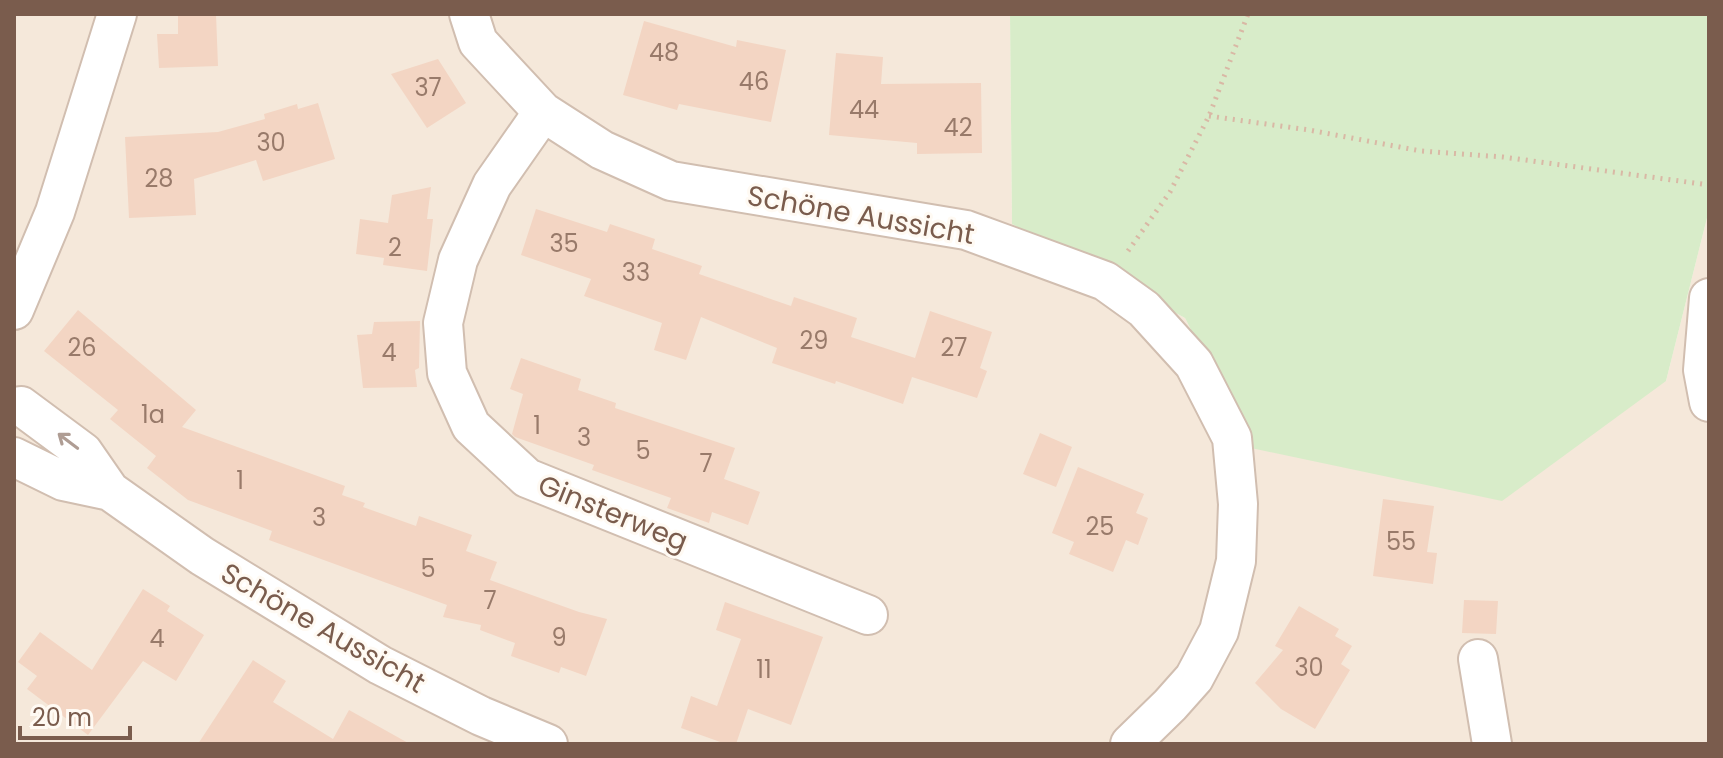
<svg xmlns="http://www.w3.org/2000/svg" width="1723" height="758" viewBox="0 0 1723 758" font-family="Poppins,sans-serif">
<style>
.residential{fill:#f5e8da}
.green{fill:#d8ecc9}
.building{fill:#f3d5c3}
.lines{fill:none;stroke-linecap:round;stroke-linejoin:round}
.minor-casing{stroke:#d1beb0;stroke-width:42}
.path{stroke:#d9b8a5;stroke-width:5;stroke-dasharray:2 6;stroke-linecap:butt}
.minor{stroke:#fff;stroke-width:38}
.oneway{stroke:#af9d94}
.labels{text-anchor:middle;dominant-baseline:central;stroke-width:6;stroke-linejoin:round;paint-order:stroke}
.number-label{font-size:24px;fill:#987a6a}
.street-label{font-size:28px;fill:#7a5c4d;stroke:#fffaf3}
</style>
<rect width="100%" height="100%" fill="#fdf6ec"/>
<path class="residential" d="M 14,14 L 1010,14 L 1012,224 L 1185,318 L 1251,448 L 1666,381 L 1709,210 L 1709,744 L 14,744 Z"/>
<path class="green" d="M 1010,14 L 1709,14 L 1709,210 L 1666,381 L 1502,501 L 1251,448 L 1185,318 L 1012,224 Z"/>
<path class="building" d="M 178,14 L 216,14 L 218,66 L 159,68 L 157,34 L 178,34 Z
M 644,21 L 736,47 L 737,40 L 786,50 L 771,122 L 679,104 L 677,110 L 623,95 Z
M 836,53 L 883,57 L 881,84 L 981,83 L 982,153 L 917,154 L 917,143 L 829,135 Z
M 438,59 L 466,103 L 427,128 L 391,74 Z
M 318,103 L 335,159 L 263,181 L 256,160 L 194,179 L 196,215 L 129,218 L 125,137 L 218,132 L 265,119 L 264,114 L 281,109 L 297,104 L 298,109 Z
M 431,187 L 427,219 L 433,219 L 427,271 L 383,265 L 384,258 L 356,254 L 360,219 L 388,223 L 392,195 Z
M 536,209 L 607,232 L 610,224 L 655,239 L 652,249 L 702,266 L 699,274 L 791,306 L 794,297 L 857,318 L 851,337 L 915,358 L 930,311 L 992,332 L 980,368 L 987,371 L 977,398 L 912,377 L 903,404 L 836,381 L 835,384 L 772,363 L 777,348 L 701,317 L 686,360 L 654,350 L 662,323 L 584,296 L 591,279 L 521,255 Z
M 78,310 L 196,410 L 182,427 L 345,486 L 342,495 L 365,503 L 363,507 L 416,526 L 419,516 L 472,535 L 466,551 L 497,562 L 490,580 L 579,612 L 607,619 L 586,676 L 561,667 L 559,673 L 511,656 L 515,643 L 480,630 L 481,625 L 443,617 L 447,605 L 269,540 L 272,531 L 188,500 L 147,468 L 156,456 L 110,419 L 118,410 L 44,351 Z
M 420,321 L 419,368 L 415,370 L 417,387 L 363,388 L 357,335 L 372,334 L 374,322 Z
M 521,358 L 581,379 L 578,390 L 616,403 L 615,408 L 735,448 L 724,479 L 760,492 L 748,525 L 712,512 L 709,523 L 667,508 L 671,498 L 592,470 L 594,465 L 515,437 L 512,434 L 523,394 L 510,389 Z
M 1040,433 L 1072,447 L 1056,487 L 1023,474 Z
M 1078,467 L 1144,494 L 1136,513 L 1148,518 L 1138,545 L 1126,540 L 1113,572 L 1069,554 L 1074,542 L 1052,533 Z
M 1383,499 L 1434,506 L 1427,552 L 1437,553 L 1433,584 L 1373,576 Z
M 143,589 L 170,606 L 167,611 L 204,635 L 176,681 L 143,661 L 88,735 L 27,689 L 37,676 L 18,662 L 40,632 L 92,670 Z
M 1464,600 L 1498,601 L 1496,634 L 1462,633 Z
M 725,602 L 823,637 L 791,725 L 748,709 L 736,744 L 726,744 L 681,728 L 691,696 L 717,706 L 741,639 L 716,630 Z
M 1299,606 L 1339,629 L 1335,636 L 1352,646 L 1341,664 L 1350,670 L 1315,729 L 1281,709 L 1255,683 L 1283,650 L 1275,646 Z
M 253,660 L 286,681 L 273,702 L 333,739 L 349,710 L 410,744 L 198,744 Z"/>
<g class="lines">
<g class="minor-casing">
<path id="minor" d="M 469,14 L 478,42 L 543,112 L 602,150 L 671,181 L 966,230 L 1105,281 L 1144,309 L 1194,364 L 1232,438 L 1238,504 L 1236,561 L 1219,631 L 1194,678 L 1170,705 L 1130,744
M 543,112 L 492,185 L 458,260 L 443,323 L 447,373 L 471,426 L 527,478 L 868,615
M 1709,298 L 1703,370 L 1709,402
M 14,310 L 55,212 L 117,14
M 14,407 L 21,406 L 83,452 L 110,491 L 202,556 L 380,665 L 481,716 L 548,744
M 14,457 L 63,481 L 110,491
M 1478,659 L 1492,744"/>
</g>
<path class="path" d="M 1209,116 L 1309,130 L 1421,151 L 1503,157 L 1709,185
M 1128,251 L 1170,192 L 1209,116 L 1248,14"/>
<use href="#minor" class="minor"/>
</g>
<defs><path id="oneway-shaft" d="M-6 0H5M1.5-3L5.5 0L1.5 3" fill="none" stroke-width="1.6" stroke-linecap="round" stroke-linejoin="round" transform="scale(2)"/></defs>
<use class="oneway" href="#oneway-shaft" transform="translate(68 441) rotate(-143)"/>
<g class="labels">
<g class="number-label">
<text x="664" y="52">48</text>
<text x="754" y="81">46</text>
<text x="428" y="87">37</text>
<text x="864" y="109">44</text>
<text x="958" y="127">42</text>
<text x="271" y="142">30</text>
<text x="159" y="178">28</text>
<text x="564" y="243">35</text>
<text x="395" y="247">2</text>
<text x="636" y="272">33</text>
<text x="814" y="340">29</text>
<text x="82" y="347">26</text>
<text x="954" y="347">27</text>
<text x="389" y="352">4</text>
<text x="153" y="414">1a</text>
<text x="537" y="425">1</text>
<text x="584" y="437">3</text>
<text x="643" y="450">5</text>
<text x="706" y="463">7</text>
<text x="240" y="480">1</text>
<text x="319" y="517">3</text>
<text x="1100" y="526">25</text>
<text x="1401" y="541">55</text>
<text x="428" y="568">5</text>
<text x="490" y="600">7</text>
<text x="559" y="637">9</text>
<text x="157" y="638">4</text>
<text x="1309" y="667">30</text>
<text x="764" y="669">11</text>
</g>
<g class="street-label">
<text transform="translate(861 215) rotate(10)">Schöne Aussicht</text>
<text transform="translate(613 513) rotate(22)">Ginsterweg</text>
<text transform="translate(323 628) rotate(30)">Schöne Aussicht</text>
</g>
</g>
<rect width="1723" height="758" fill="none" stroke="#7a5c4d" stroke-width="32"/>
<path d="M20 726v12h110v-12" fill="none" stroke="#7a5c4d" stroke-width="4"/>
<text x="32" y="726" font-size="24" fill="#7a5c4d" stroke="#fffaf3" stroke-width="6" paint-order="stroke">20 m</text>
</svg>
